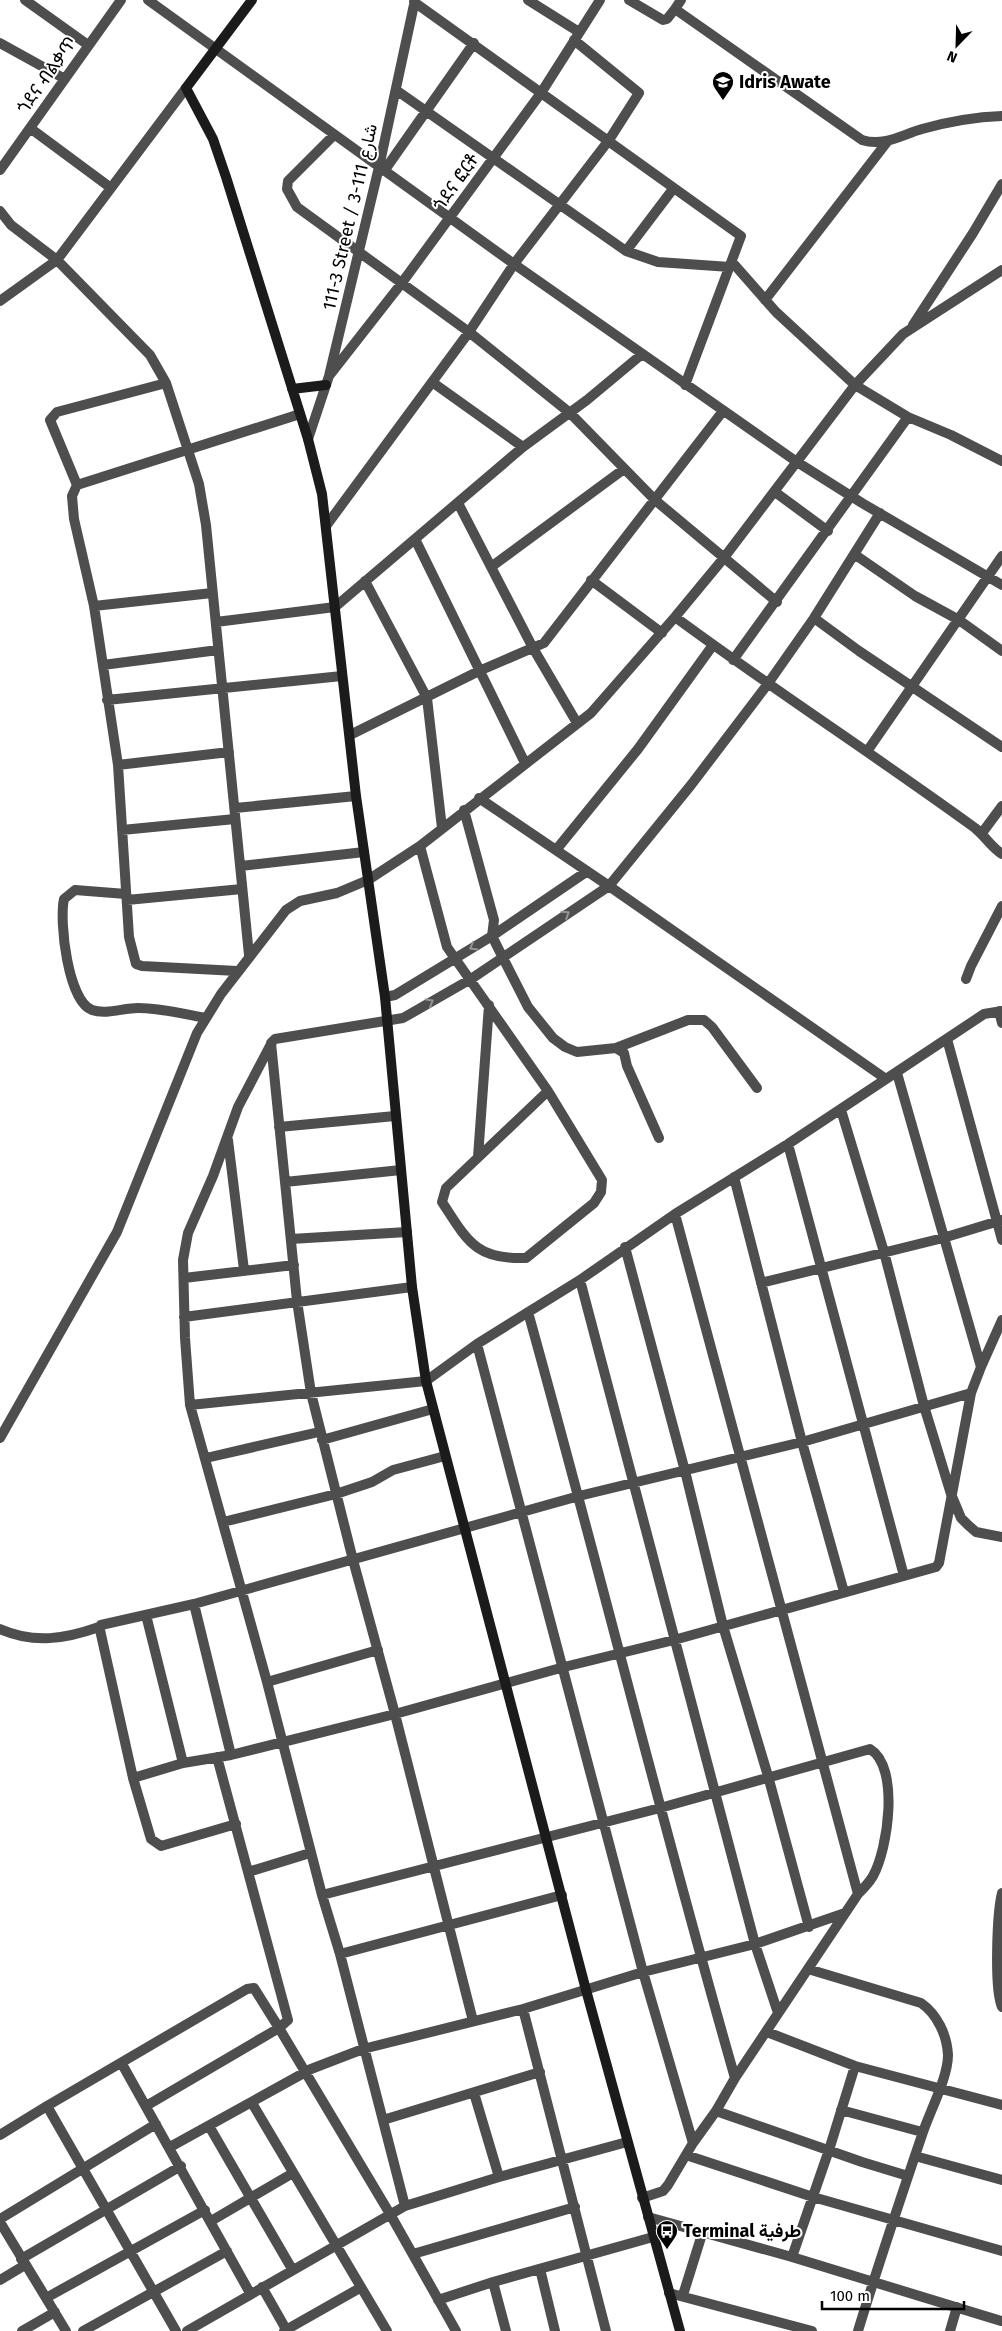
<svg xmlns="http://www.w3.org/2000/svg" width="1002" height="2331" viewBox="0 0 1002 2331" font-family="'Fira Sans',Vazirmatn,'Noto Sans Ethiopic',sans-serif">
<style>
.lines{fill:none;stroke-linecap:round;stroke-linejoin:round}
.minor{stroke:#4e4e4e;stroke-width:10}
.secondary{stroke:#1b1b1b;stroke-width:10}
.oneway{stroke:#959595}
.labels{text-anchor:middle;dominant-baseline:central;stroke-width:4;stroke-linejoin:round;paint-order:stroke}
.street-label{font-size:18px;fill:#000;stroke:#fff}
.poi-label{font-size:18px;font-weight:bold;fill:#000;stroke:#fff;text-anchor:start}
</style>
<rect width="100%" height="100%" fill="#fff"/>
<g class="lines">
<path class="minor" d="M 25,0 L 88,45
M 148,0 L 514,264 L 797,462 L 862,503 L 1002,585
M 528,0 L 579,32
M 629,0 L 663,20 L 667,19 L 675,9 L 862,140 C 884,147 901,135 922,129 C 947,122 975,117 1002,116
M 414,2 L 741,236 L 685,385
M 675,9 L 681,0
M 0,43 L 65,79
M 396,90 L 626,251 L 658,262 L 730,267
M 30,128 L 111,188
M 334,135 L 288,181 L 287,189 L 297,207 L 469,332 L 570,413 L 655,500 L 777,602
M 0,170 L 121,0
M 384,171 L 474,43
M 0,211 L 11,225 L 57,260 L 150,355 L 166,383 L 199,484 L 206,525 L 249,955
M 626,251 L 673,189
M 732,262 L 776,312 L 855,385 L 903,334 L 1002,270
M 765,300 L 887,142
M 0,301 L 57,260 L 186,88
M 913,325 L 973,233 L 1002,184
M 329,376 L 401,284 L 541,93 L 600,0
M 432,382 L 523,447
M 308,439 L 329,376 L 379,167 L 415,0
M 77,485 L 50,420 L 57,412 L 166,383
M 775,492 L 828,531
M 458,503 L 533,648 L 577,723
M 326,526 L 469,332 L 514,264 L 609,140 L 639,93 L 574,40
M 416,541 L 525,763
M 854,554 L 915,596 L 959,620 L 1002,651
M 491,567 L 624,469
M 591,580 L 662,633
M 365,581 L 427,698 L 442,828
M 94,606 L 212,593
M 675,617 C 774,690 876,756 975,828 C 985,836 991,847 1002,854
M 814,618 L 859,651 L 1002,747
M 216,622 L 335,607 L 523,447 L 587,400 L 641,355
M 733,660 L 908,417
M 103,665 L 218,650
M 107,700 L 342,676
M 350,735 L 479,671 L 544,643 L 723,411
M 868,750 L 1002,556
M 118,765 L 229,752
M 479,798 L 609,886 L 886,1079
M 235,808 L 356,796
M 464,810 L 494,920 L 492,936 L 502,956 L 528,1007 L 553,1038 L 565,1047 L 577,1052 L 616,1048 L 624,1053 L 627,1066 L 659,1138
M 122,830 L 235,819
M 982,833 L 1002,806
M 420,846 L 447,947 L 548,1091 L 602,1180 L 601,1192 L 594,1203 L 526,1258 C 475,1260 467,1240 442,1202 L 446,1188 L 548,1091
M 556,850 L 638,749 L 713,645
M 241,866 L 364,852
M 126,894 L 75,890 L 64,899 C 59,922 68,1001 92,1010 C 106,1015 123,1008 138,1008 C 160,1008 184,1014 206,1018
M 127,900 L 242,889
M 237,971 L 142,966 L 136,964 L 129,937 L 118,765 L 94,606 L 74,519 L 72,496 L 77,485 L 300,414
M 966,979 L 971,966 L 1002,906
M 385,997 L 395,995 L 492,936 L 586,872
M 999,1011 L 1002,1023
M 947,1039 L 1002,1240
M 616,1048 L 688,1020 L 704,1020 L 712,1027 L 757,1088
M 897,1073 L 981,1367
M 841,1110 L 884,1252 L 924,1406 L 951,1494 L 961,1518 L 968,1525 L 976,1532 L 1002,1537
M 279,1127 L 395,1116
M 228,1140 L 244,1270
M 788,1144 L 904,1576
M 478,1157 L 489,1005
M 734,1177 L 802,1442 L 844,1592
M 285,1182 L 401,1170
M 675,1214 L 858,1894
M 291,1239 L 407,1232
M 625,1247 L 685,1471 L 723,1626 L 768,1776 L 809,1927
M 184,1278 L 294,1265
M 580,1280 L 755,1944 L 778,2013
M 761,1283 L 943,1238 L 1002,1220
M 528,1312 C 599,1567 662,1824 735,2078
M 184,1317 L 412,1287
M 477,1344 L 643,1972 L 693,2143
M 190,1405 L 426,1381 L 477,1344 L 580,1280 L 675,1214 L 788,1144 L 984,1014 L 1002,1011
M 0,1438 L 117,1232 L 197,1033 L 221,994 L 286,910 L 300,901 L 337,893 L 368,880 L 420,846 L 591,713 L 675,617 L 723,559 L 855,385 L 908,417 L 951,435 L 1002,461
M 322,1440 L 433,1409
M 206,1458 L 319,1432
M 223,1522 L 336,1494 L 372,1482 L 393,1470 L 445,1456
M 194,1604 L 231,1755
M 146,1615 L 183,1763
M 0,1629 C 34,1644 65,1639 99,1627
M 267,1682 L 378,1650
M 133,1778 L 183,1763 L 231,1755 L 395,1714 L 564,1667 L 674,1640 L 936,1567 L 939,1563 L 971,1393 L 981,1367 L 1002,1320
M 236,1824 L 161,1846 L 151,1839 L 133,1778 L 100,1630 L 101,1625 L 194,1604 L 579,1496 L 802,1442 L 971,1393
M 248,1872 L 310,1853
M 1002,1893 C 997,1913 994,1989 1002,2007
M 322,1895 L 660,1808 L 870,1749 C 900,1767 888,1849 873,1876 C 869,1883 863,1889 858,1894 L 735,2078 L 716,2111 L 693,2143 L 668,2185 L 663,2191 L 642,2198
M 340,1954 L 562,1895
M 808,1969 L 921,2003 C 937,2014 947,2035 948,2055 C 948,2078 929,2113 922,2135 C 900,2200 878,2265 858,2331
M 523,2009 L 606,2331
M 473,2021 L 395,1714 L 353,1560 L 311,1393 L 297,1301 L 271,1043 L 275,1039 L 403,1018 L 471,979 L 609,886 L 691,785 L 767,685 L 814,618 L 880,513
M 767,2032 L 855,2066 L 1002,2105
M 122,2064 L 250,2293
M 474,2093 L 499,2177
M 252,2103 L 387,2331
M 47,2106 L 176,2331
M 146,2106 L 279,2028 L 288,2020 L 217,1757
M 841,2110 L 922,2132
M 716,2111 L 862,2162 L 908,2176
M 383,2120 L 540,2072
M 209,2126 L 292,2269
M 0,2135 L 47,2106 L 247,1989 L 254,1988 L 279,2028 L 390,2214 L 456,2331
M 170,2147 L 311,2069 L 363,2049 L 523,2009 L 643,1972 L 755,1944 L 845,1913
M 686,2155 L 813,2197 L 1002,2251
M 915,2156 L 1002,2180
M 405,2206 L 499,2177 L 627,2142
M 648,2217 L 792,2257 L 1001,2321
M 0,2219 L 156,2124
M 211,2221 L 293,2173
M 0,2222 L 66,2331
M 413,2254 L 575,2207
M 792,2257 L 829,2150 L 855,2066
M 21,2259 L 181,2166
M 540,2269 L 555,2331
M 0,2280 L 25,2265
M 493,2282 L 506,2331
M 262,2287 L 287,2331
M 669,2293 L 812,2331
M 683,2295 L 703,2231
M 46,2298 L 205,2210
M 438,2300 L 493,2282 L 653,2237
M 22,2331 L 55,2312
M 83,2331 L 227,2251
M 187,2331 L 405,2206 L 340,1954 L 322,1895 L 267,1682 L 190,1405 L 185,1338 L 183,1260 L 188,1233 L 213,1176 L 238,1107 L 271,1044
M 284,2331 L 360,2288
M 950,2331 L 957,2307"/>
<path class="secondary" d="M 252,0 L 186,88 L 213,139 L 226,177 L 308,439 L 322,494 L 356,796 L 385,997 L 412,1287 L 426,1381 L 586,1990 L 680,2331
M 292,389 L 326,385"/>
</g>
<defs><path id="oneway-chevron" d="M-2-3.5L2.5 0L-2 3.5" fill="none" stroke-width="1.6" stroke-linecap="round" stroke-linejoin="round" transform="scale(1.25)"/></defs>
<g class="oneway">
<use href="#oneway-chevron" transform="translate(566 914) rotate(-33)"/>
<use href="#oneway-chevron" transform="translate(473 947) rotate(150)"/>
<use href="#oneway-chevron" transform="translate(430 1002) rotate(-30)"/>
</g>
<defs>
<g id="school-pin" transform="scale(1.125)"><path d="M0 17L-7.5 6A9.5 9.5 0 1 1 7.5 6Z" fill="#000" stroke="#fff"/><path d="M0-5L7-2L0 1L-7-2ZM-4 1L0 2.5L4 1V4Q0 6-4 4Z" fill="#fff"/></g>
<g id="bus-pin" transform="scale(1.125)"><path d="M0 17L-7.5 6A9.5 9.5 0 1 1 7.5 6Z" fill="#000" stroke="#fff"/><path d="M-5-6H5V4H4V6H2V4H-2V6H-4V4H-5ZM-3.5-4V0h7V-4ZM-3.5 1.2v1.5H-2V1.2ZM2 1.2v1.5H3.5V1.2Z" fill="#fff"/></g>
</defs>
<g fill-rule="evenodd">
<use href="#school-pin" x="723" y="82"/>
<use href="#bus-pin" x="667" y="2231"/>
</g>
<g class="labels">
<g class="street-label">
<text transform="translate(47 75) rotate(-55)">ጎደና ብልቃጥ</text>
<text transform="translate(456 182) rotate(-55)">ጎደና ፎርቶ</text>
<text transform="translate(350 217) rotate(-77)">111-3 Street / شارع 111-3</text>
</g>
<g class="poi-label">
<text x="739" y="82">Idris Awate</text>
<text x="683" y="2231">Terminal طرفية</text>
</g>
</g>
<g transform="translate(957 45) rotate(203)" stroke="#ffffff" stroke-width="4" paint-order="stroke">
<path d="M0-4L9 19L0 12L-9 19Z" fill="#000000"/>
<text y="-8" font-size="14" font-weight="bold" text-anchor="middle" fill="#000000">N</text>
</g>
<path d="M822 2301v8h142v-8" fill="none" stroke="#000000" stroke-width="2.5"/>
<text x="830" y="2301" font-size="15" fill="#000000" stroke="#ffffff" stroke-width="4" paint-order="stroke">100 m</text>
</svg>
